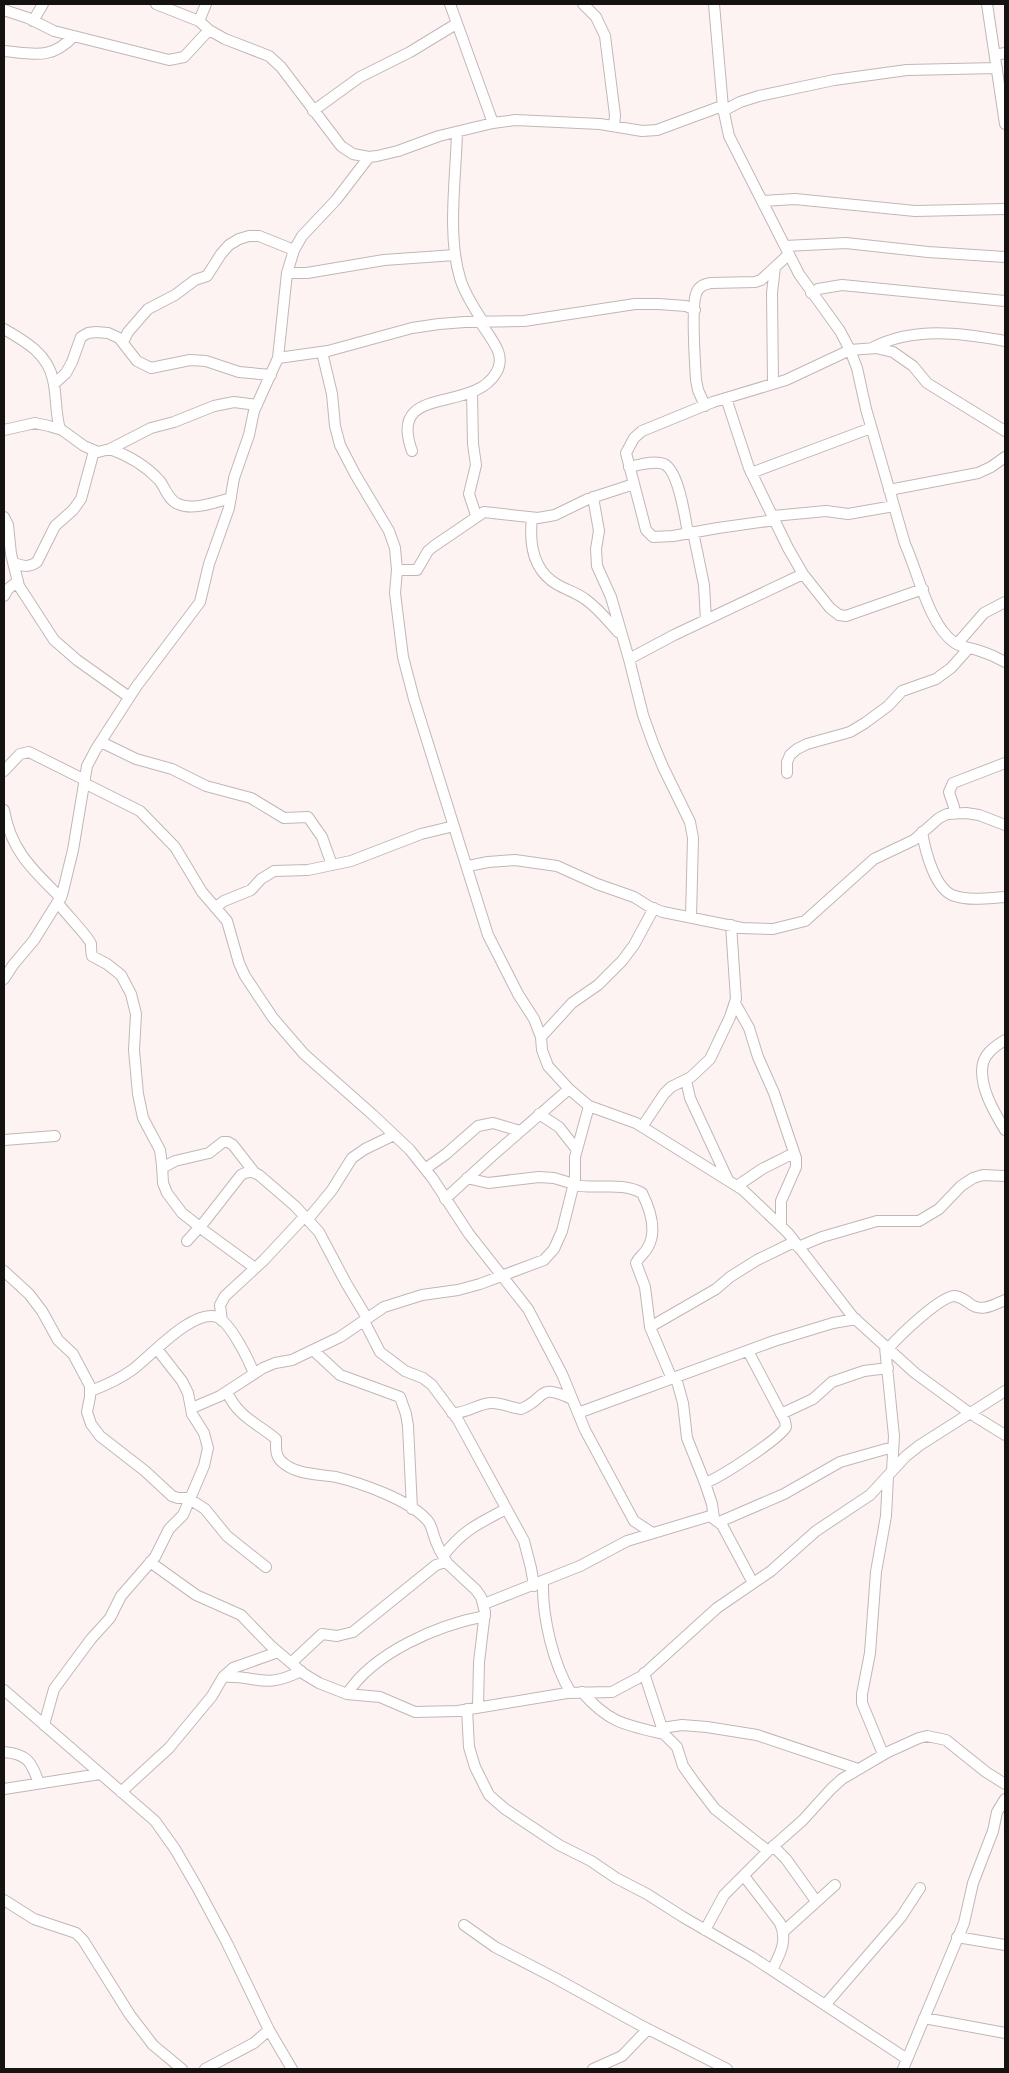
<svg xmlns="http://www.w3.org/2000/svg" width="1009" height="2073" viewBox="0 0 1009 2073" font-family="'Source Sans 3',sans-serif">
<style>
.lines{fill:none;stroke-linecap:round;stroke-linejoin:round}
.minor-casing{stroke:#c1b7b7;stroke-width:12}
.minor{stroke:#fff;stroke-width:10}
</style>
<rect width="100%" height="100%" fill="#fef3f3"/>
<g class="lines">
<g class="minor-casing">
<path id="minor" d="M 156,4 L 199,21 L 209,30 L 225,39 L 269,56 L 281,67 L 341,146 L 353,154 L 369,157 L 377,156 L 398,151 L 439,136 L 493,123 L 515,120 L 600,124 L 642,131 L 657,130 L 722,106
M 450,4 L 493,123
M 583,4 L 596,17 L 605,36 L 615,115 L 614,126
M 714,4 L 723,108 L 729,136 L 799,274 L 840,331 L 850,350 L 857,368 L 866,409 L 905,544 C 918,572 929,626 955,643 C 961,647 970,648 977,650 C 987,653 996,657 1005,662
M 987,4 L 1005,124
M 4,10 L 28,18 L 54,31 L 169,60 L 184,57 L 209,30
M 33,21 L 43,4
M 199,21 L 206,4
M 4,51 C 35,54 51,60 74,36
M 995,55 L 1005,53
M 313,111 L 360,77 L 410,52 L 456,24
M 723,111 L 740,102 L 759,96 L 834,80 L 907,70 L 997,68
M 457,132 C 456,177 447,235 460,278 C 464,293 475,309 483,322
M 763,201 L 795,199 L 915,211 L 1005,209
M 785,246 L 846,243 L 928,252 L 1005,257
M 287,273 L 307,273 L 384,260 L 455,255
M 811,293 L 818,289 L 842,285 L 1005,301
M 4,329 C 25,341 48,354 53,380 C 57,396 55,413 60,429
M 123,342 L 128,332 L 148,309 L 175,295 L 195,280 L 207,276 L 221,254 L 229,245 L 239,239 L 249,236 L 259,236 L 294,250
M 872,348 C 913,326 962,333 1005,341
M 322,352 L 332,394 L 335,426 L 340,445 L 355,474 L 389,531 L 395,548 L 397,570 L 395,593 L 403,657 L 414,699 L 488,935 L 518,994 L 534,1019 L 541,1037 L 542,1050 L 548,1066 L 569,1089 L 589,1106 L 636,1123 L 743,1190 L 788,1233 L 853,1317 L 915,1373 L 971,1414 L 1005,1435
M 278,358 L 328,351 L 412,328 L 439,324 L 465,322 L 524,321 L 635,304 L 658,304 L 686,306 L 695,310
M 773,383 L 772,293 L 775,267
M 54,384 L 66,373 L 72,362 L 81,337 L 88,333 L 96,332 L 108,333 L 119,338 L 137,361 L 151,368 L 190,360 L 206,361 L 239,372 L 271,375
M 472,392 L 473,444 L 476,465 L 469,494 L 476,515
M 726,398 L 749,468 L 788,548 L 803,574 L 830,608 L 839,615 L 846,616 L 923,589
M 705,406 L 698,390 L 696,380 C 695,362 691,308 696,294 C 698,287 704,284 711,283 L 755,282 L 761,280 L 789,254
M 4,430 L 35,423 L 49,426 L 62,430 L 84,446 L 98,452 L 110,449 L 151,428 L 174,422 L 214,406 L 234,402 L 257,405
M 110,449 C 127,455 146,466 159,480 C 165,487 168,500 178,504 C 193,511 216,502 231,498
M 412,451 C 387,383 472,414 496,373 C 500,367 501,358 498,351 C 494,341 486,331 480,322
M 629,467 C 639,465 654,460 664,464 C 679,471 685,518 688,533
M 751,473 L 871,428
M 889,490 L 978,473 L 991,467 L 1005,457
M 593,497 L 599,531 L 596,549 L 597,566 L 611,597 L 629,659 L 643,715 L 653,743 L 663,767 L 690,822 L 693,838 L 691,917
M 773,516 L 826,511 L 848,514 L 894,506
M 4,517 L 8,525 L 11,554 L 19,586 L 54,640 L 77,660 L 129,697
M 532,518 C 529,544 533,571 558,585 C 567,590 577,593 585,599 C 598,608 608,621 618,632
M 775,520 L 718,528 L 673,536 L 653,537 L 646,530 L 626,453 L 634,438 L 642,431 L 713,402 L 786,380 L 850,350 L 876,348 L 893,352 L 913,366 L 927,383 L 1005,431
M 693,532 L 704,585 L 706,620
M 14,563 C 22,566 29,568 37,562 L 55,526 L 73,510 L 81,499 L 94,451
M 397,570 L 417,570 L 428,551 L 434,546 L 484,512 L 538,518 L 555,515 L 588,499 L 634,484
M 4,596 L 8,589 L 18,581
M 957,644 L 984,613 L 1005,602
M 629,659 L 674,635 L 803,574
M 101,742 L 136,759 L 172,769 L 206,786 L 251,798 L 284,818 L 308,817 L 322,837 L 332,865
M 4,771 L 20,754 L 29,752 L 85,780
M 787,773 L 787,762 L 790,755 L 797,749 L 807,744 L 850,732 L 865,723 L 888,706 L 902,691 L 936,679 L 951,668 L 969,648
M 84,783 L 140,811 L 175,847 L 202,892 L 227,921 L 239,963 L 245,976 L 273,1018 L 304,1054 L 373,1115 L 410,1150 L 433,1179 L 469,1234 L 528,1309 L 562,1374 L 585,1430 L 634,1521 L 651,1532
M 4,810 C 11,851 33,870 61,898
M 954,814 L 954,807 L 949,792 L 953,783 L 1005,763
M 922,832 C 925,850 935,891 955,896 C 970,901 989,898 1005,897
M 468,866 L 488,862 L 515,860 L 557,866 L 597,884 L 634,897 L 650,907 L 663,912 L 742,928 L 773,929 L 805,921 L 874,859 L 914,840 L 939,818 L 947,814 L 966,813 L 979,815 L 1005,825
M 58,903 C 65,913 89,937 91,944 C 91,948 91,952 92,956 L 107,964 L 121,975 L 131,994 L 136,1014 L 134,1050 L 138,1094 L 143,1118 L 160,1150 L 162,1165 L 163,1183 L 167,1193 L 182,1213 L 200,1227
M 216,907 L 224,901 L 251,890 L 261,879 L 274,871 L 308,870 L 351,861 L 421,834 L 454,826
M 4,979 L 13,965 L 34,940 L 62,895 L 73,850 L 87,766 L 96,749 L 136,687 L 200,602 L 209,564 L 229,508 L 234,478 L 249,435 L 254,411 L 278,358 L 287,273 L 294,250 L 302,236 L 336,200 L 369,157
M 735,1003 L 749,1028 L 758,1057 L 774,1093 L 796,1158 L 796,1167 L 781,1201 L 781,1226
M 541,1037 L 572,1003 L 598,985 L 622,961 L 634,945 L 654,908
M 1005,1040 C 997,1045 986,1052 983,1063 C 978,1085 994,1112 1005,1130
M 686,1080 L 690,1098 L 728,1180
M 539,1114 L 559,1127 L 577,1150
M 642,1127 L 664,1094 L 671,1087 L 691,1077 L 710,1059 L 730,1017 L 736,999 L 731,925
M 4,1140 L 55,1136
M 162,1168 L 175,1161 L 209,1153 L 223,1142 L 228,1142 L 233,1145 L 254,1172
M 425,1169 L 446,1154 L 478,1126 L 493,1123 L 520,1131
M 467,1178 L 488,1183 L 539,1177 L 554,1178 L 574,1184
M 574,1185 C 596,1190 621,1181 642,1193 C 650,1209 657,1231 648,1247 C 645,1254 639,1256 636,1263 L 645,1287 L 650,1327 L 672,1379
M 737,1186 L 762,1169 L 794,1153
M 445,1199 L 492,1156 L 569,1089
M 308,1219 L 332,1190 L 352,1158 L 365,1149 L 394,1135
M 199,1227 L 255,1268
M 187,1241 L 205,1221 L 241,1175 C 248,1171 252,1171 259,1175 L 295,1206 L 319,1232 L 346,1283 L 367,1318
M 798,1247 L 822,1237 L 877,1221 L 919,1221 L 939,1209 L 961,1186 L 973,1178 L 983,1175 L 1005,1176
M 4,1271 L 29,1294 L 42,1311 L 58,1340 L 73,1354 L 90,1386 L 90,1397 L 87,1412 L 91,1424 L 100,1436 L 145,1471 L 172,1496 L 178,1498 L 188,1498 L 205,1509 L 227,1536 L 266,1567
M 222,1321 L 220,1305 L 225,1296 L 264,1260 L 305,1216
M 364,1321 L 380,1352 L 405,1371 L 423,1378 L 432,1385 L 458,1420 L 524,1541 L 531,1568 L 534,1586
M 650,1327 L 716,1289 L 730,1277 L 757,1260 L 794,1242
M 885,1347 L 894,1436 L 892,1471
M 888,1349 C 898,1337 940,1296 955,1296 C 960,1297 965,1300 969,1303 C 981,1313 993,1305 1005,1300
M 313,1350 L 340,1375 L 400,1397 L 406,1414 L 408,1426 L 412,1509
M 676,1378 L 683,1403 L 687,1438 L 705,1483 L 712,1504 L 714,1518
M 91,1391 C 106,1385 120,1379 132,1370 C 150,1357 193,1308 217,1317 C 230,1322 249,1360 254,1374
M 227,1392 C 238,1417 257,1423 276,1439 C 276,1447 275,1455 281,1461 C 295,1475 318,1474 336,1477 C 361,1483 409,1500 426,1519 C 431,1523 432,1530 434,1536 C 437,1546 442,1555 448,1564
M 192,1408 L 220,1396 L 263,1368 L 275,1363 L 292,1360 L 340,1337 L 384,1307 L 422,1295 L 458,1290 L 480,1284 L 544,1260 L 554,1249 L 562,1231 L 575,1179 L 575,1157 L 589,1106
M 452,1413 C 467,1414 478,1403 492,1403 C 502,1403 511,1408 521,1409 C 547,1399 536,1382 572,1399
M 578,1413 L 774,1341 L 833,1323 L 856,1319
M 781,1414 L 813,1399 L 832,1382 L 864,1371 L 888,1368
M 705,1483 C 721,1477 778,1440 786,1427 L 785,1421 L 748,1351
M 719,1522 L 784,1494 L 840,1462 L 893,1447
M 443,1556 C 463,1530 478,1524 506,1509
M 150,1562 L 196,1595 L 241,1615 L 270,1645 L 304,1674 L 319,1683 L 347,1694 L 380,1697 L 415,1712 L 458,1711 L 567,1693 L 612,1692 L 642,1676 L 717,1608 L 771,1571 L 816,1531 L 870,1495 L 906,1456 L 920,1445 L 1005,1391
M 543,1582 C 542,1616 553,1664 571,1693
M 484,1604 L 580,1566 L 627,1541 L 710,1516 L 722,1525 L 753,1583
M 291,1663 L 322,1634 L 337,1636 L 353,1632 L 436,1565 L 446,1562 L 476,1590 L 481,1597 L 485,1612 L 479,1662 L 478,1707
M 644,1673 L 664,1734 L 677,1747 L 683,1766 L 695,1783 L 715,1809 L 768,1851
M 223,1677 C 257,1675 264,1690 301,1671
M 4,1690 L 155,1821 L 175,1849 L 197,1887 L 227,1943 L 269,2030 L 292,2069
M 582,1692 C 609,1723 625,1725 664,1734
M 347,1694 C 374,1652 438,1625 485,1616
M 467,1709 L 469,1747 L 475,1767 L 489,1795 L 505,1809 L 559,1845 L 591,1861 L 616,1878 L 647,1894 L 683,1917 L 752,1957 L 907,2059
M 44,1725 L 54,1689 L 91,1639 L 110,1618 L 121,1596 L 155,1557 L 169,1529 L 183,1515 L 204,1466 L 208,1448 L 204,1433 L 192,1414 L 188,1393 L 182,1381 L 157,1349
M 662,1728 L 682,1725 L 707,1727 L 757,1735 L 858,1769
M 4,1752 C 28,1754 31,1762 39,1783
M 883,1754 L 862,1703 L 862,1694 L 870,1653 L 876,1572 L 886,1516 L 888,1476
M 4,1789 L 100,1774
M 121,1792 L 169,1748 L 212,1696 L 223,1677 L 233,1668 L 278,1652
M 773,1846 L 786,1859 L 816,1901
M 744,1876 L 780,1923 C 788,1941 780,1954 772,1970
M 4,1900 L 34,1919 L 76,1933 L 83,1940 L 130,2015 L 153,2045 L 182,2069
M 464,1925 L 495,1947 L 555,1978 L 640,2025 L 727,2069
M 705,1930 L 724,1895 L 768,1851 L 803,1820 L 831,1789 L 842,1779 L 888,1752 L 919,1738 L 927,1736 L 946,1740 L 986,1772 L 1005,1784
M 783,1932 L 835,1885
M 957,1937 L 1005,1945
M 825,2005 L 901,1917 L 920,1888
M 924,2018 L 1005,2033
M 205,2069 L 254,2043 L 269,2030
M 593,2069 L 622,2056 L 648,2029
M 903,2069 L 964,1923 L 973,1883 L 993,1831 L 997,1812 L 1005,1799"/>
</g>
<use href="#minor" class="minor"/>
</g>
<rect width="1009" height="2073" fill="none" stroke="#151212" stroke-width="10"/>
</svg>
